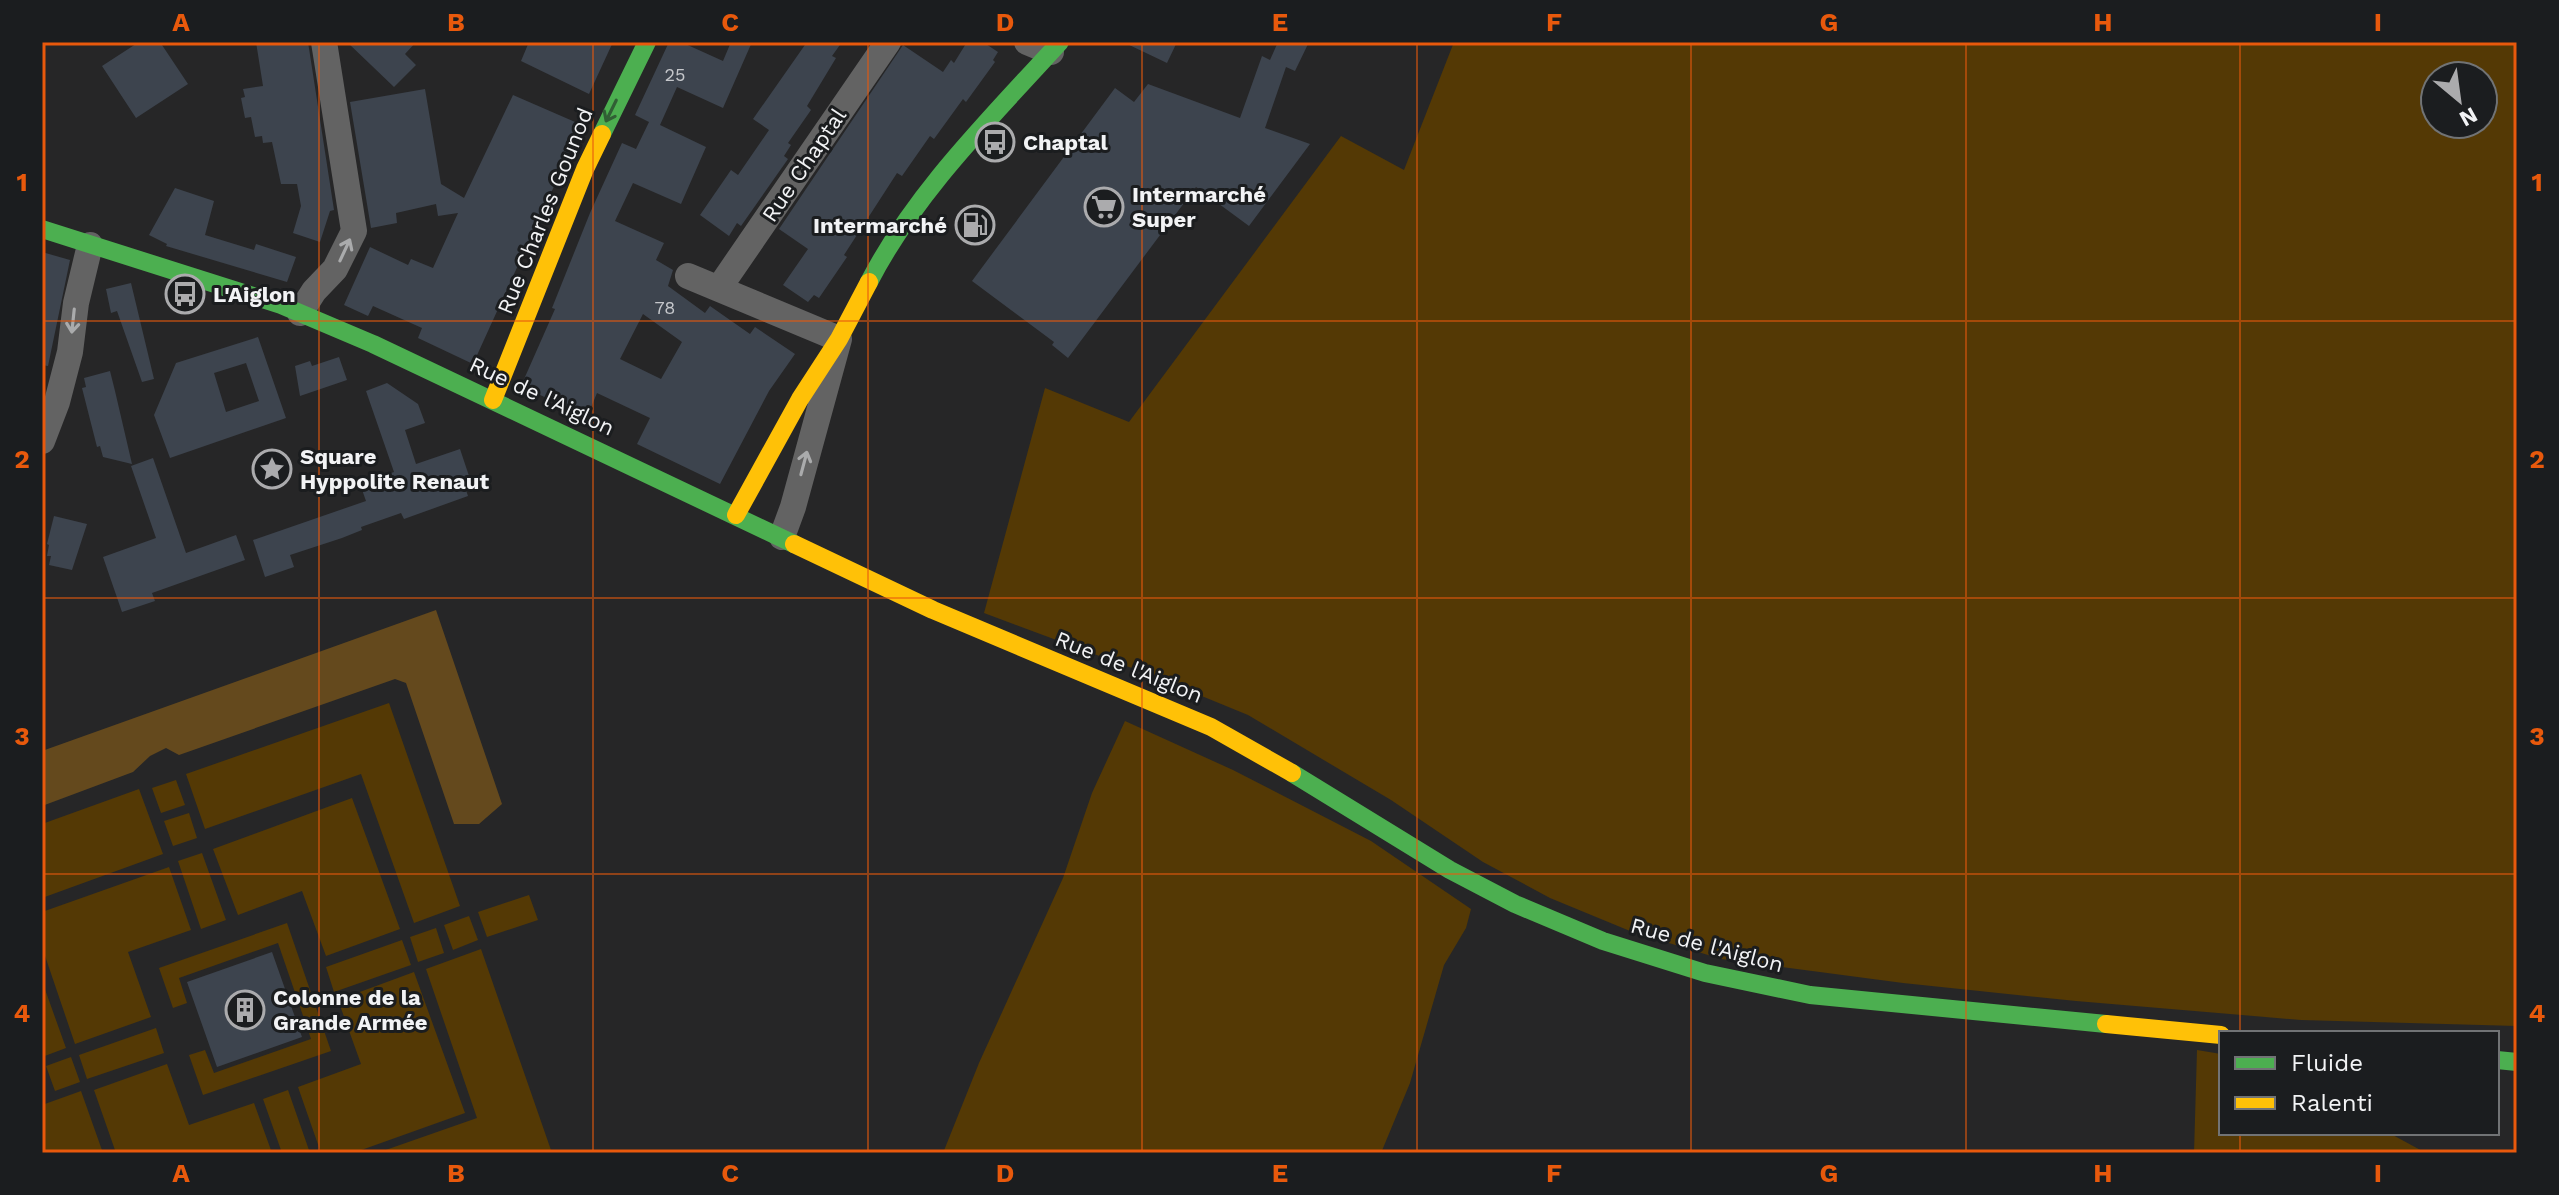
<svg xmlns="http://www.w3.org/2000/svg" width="2559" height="1195" viewBox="0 0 2559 1195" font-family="'Work Sans',sans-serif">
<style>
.green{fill:#543905;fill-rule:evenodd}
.forest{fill:#64491d}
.building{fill:#3d444e;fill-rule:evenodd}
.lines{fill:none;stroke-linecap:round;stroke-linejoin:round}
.street{stroke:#636363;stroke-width:26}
.fast{stroke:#4caf50;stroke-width:18}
.slow{stroke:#ffc107;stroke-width:18}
.oneway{stroke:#315f35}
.oneway2{stroke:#aaabac}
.grid{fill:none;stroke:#e8590c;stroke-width:2;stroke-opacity:0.55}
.labels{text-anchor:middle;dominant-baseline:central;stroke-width:6;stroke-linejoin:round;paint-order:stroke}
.number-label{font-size:18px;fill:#c5c7cb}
.poi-label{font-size:22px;font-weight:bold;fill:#f2f3f5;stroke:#1b1d1f;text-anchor:start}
.street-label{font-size:22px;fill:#f2f3f5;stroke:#1b1d1f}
.neatline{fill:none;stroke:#e8590c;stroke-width:3}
.grid-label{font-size:26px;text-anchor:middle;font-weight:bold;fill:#e8590c}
</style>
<rect width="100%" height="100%" fill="#262627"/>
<path class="green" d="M 1454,42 L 2517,42 L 2517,1026 L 2301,1020 L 2076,1001 L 1903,983 L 1721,959 L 1630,931 L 1550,898 L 1483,862 L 1391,800 L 1248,715 L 1148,674 L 984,613 L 1045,388 L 1129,422 L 1341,136 L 1404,170 ZM 2435,76 L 2483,76 L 2483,124 L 2435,124 Z
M 389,703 L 460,906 L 414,923 L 361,774 L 205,829 L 186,774 Z
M 1125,721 L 1233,770 L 1371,841 L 1471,909 L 1466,928 L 1444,965 L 1410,1083 L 1381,1153 L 943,1153 L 979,1063 L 1063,878 L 1092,793 Z
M 176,780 L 185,805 L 161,813 L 152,788 Z
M 139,789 L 163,854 L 42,898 L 42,824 Z
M 352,798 L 400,929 L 326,956 L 302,891 L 238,915 L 213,849 Z
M 189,813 L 197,838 L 173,846 L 164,821 Z
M 202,853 L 226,920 L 201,929 L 178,861 Z
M 169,867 L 191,930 L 128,952 L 151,1017 L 75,1044 L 42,947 L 42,912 Z
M 529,895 L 538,920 L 487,937 L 478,912 Z
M 469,916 L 478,940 L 453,950 L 444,925 Z
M 287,923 L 331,1051 L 203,1095 L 189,1055 L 205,1050 L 214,1073 L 311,1039 L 278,943 L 179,978 L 187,1003 L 173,1008 L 159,968 Z
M 436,928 L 444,953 L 418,962 L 410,937 Z
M 402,940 L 411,965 L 334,992 L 326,967 Z
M 481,949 L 552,1153 L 377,1153 L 477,1118 L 426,969 Z
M 414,972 L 465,1113 L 353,1153 L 321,1153 L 298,1087 L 361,1064 L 338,1000 Z
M 42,981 L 66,1048 L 42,1057 Z
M 156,1028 L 164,1053 L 87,1079 L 79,1055 Z
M 2197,1050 L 2221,1054 L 2221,1133 L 2389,1133 L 2426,1153 L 2194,1153 Z
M 71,1057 L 80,1082 L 55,1091 L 46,1066 Z
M 167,1064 L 189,1125 L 254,1103 L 272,1153 L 116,1153 L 94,1090 Z
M 288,1090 L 310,1153 L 282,1153 L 263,1099 Z
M 81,1091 L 103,1153 L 42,1153 L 42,1105 Z"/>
<path class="forest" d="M 436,610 L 502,804 L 479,824 L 454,824 L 406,683 L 395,679 L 179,755 L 166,748 L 150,756 L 133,772 L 42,806 L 42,751 Z"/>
<path class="building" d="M 139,42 L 160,42 L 188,84 L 136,118 L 102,66 Z
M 256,42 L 308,42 L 334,210 L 330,211 L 320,242 L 293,233 L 301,206 L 297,184 L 281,184 L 272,142 L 263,143 L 262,136 L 255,137 L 251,117 L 245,118 L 241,98 L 245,97 L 243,89 L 263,86 Z
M 347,42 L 416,42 L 405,54 L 416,65 L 394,87 Z
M 529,42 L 613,42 L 589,94 L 521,61 Z
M 669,42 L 681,42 L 723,61 L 731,42 L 752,42 L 723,108 L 677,87 L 660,125 L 706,147 L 681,204 L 633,183 L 615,221 L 664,243 L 656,260 L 673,270 L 668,286 L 705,313 L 710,306 L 750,334 L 755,327 L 795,354 L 769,391 L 720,484 L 637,444 L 650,418 L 597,393 L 587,417 L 521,386 L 555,309 L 552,308 L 590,213 L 622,143 L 636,149 L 649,122 L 635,115 ZM 643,314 L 682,342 L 661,379 L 620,359 Z
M 807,42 L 842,42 L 832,56 L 836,58 L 807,106 L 811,110 L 788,143 L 791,145 L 784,156 L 788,159 L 741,226 L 737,223 L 729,236 L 700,215 L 731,170 L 738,175 L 769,130 L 753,119 Z
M 967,42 L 983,42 L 998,52 L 993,60 L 995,62 L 966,102 L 963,99 L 934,139 L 930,136 L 902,176 L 897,173 L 844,255 L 847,257 L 819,298 L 814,295 L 808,302 L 783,285 L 808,249 L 779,229 L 903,45 L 943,72 L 951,60 L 954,63 Z
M 1123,42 L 1177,42 L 1167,63 Z
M 1278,42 L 1309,42 L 1295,71 L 1286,67 L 1265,128 L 1310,144 L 1249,226 L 1196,187 L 1068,358 L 1052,345 L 1054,342 L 972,281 L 1115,88 L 1134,102 L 1148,84 L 1240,118 L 1262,56 L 1270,60 Z
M 425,89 L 441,184 L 464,198 L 513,95 L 582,125 L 473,364 L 418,338 L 422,328 L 373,306 L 368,316 L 344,305 L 370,247 L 408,265 L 411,259 L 433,268 L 458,213 L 438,216 L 436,204 L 396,213 L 397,223 L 371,228 L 350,102 Z
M 175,188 L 214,201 L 205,235 L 254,250 L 256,244 L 296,257 L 287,282 L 166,246 L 167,244 L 149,235 Z
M 42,252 L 70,260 L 48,366 L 42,365 Z
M 131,283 L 154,379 L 142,382 L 117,311 L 111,313 L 106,289 Z
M 258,337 L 286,418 L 170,458 L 154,415 L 176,363 ZM 246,363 L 259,401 L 226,412 L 214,373 Z
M 339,357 L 347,380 L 300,396 L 295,366 L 310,361 L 312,366 Z
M 110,371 L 115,391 L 132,464 L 103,457 L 100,446 L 97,447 L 82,388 L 86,387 L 84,378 Z
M 387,383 L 418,404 L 425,423 L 405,430 L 416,464 L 460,449 L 472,485 L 465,487 L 468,496 L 404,519 L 401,513 L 361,527 L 362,530 L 342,538 L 290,555 L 294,567 L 265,577 L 253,540 L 366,501 L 360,484 L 394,472 L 366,391 Z
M 153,458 L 186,553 L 236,535 L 245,560 L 152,593 L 155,601 L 122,612 L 103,557 L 156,538 L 131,466 Z
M 54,516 L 87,524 L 72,570 L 49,565 L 51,556 L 47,556 L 49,545 L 47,544 Z
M 272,952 L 302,1037 L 217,1067 L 187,982 Z"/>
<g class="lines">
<path class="street" d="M 1027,42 L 1051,52
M 688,276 L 839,339 L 793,507 L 782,537
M 719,288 L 888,42
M 300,313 L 314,291 L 335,269 L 354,231 L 324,42
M 42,441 L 57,402 L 70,352 L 76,303 L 90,245"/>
<path class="fast" d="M 602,134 L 647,42
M 42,229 L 281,305 L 373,344 L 794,544
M 869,282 C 916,191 992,117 1060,42
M 1292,773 L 1450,870 L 1515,904 L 1603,941 L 1705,973 L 1810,995 L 2106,1024
M 2497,1060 L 2517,1062"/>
<path class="slow" d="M 493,400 L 585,169 L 602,134
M 736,515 L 800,399 L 839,339 L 869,282
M 794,544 L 933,610 L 1211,727 L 1292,773
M 2106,1024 L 2221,1035"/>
</g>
<defs><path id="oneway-shaft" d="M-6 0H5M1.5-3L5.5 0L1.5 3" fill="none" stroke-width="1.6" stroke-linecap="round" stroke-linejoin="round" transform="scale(2)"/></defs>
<use class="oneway" href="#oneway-shaft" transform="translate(611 111) rotate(116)"/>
<g class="oneway2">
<use href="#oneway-shaft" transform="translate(345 250) rotate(-65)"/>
<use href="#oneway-shaft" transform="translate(73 321) rotate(96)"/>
<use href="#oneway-shaft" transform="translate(804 463) rotate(-75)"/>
</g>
<path class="grid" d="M 319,42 L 319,1153M 593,42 L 593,1153M 868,42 L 868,1153M 1142,42 L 1142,1153M 1417,42 L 1417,1153M 1691,42 L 1691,1153M 1966,42 L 1966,1153M 2240,42 L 2240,1033M 42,321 L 2517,321M 42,598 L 2517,598M 42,874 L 2517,874M 2240,1133 L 2240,1153"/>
<defs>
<g id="bus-ring" transform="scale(2)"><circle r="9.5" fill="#1b1d1f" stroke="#ababad" stroke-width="1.5"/><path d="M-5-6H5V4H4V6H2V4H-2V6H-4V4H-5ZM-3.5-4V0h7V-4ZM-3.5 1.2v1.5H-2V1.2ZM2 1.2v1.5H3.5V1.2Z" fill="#ababad"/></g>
<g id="supermarket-ring" transform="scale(2)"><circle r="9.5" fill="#1b1d1f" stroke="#ababad" stroke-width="1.5"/><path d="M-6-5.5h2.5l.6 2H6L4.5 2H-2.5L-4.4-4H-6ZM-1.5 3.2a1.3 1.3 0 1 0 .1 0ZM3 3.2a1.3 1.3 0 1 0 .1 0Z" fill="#ababad"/></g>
<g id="fuel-ring" transform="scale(2)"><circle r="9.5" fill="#1b1d1f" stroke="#ababad" stroke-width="1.5"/><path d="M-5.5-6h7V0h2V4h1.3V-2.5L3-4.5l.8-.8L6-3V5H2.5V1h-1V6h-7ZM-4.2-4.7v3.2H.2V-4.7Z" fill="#ababad"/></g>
<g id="sight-ring" transform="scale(2)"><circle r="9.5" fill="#1b1d1f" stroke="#ababad" stroke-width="1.5"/><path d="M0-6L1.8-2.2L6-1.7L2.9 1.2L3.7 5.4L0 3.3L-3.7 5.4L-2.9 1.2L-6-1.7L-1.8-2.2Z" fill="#ababad"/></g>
<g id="building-ring" transform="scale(2)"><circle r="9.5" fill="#1b1d1f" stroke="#ababad" stroke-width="1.5"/><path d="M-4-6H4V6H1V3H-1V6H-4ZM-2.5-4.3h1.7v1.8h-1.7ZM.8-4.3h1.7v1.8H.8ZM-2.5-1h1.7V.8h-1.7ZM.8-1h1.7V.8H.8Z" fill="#ababad"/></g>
</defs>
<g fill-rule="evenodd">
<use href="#bus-ring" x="995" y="142"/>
<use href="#supermarket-ring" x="1104" y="207"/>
<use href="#fuel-ring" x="975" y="225"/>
<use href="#bus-ring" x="185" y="294"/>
<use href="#sight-ring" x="272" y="469"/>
<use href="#building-ring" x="245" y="1010"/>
</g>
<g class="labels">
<g class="number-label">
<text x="675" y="74">25</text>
<text x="665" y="307">78</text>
</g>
<g class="poi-label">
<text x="1023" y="142">Chaptal</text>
<text x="1132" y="194">Intermarché<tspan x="1132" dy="25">Super</tspan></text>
<text x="947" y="225" text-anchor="end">Intermarché</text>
<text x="213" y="294">L'Aiglon</text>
<text x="300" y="456">Square<tspan x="300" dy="25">Hyppolite Renaut</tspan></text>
<text x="273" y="997">Colonne de la<tspan x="273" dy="25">Grande Armée</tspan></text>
</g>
<g class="street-label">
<text transform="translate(804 165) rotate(-56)">Rue Chaptal</text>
<text transform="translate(545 211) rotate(-68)">Rue Charles Gounod</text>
<text transform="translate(542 396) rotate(25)">Rue de l'Aiglon</text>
<text transform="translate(1129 667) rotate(22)">Rue de l'Aiglon</text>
<text transform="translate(1707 945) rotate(15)">Rue de l'Aiglon</text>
</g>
</g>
<rect width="2559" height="1195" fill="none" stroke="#1b1d1f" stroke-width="88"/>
<rect x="2219" y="1031" width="280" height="104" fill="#1b1d1f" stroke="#717375" stroke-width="2"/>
<rect x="2235" y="1057" width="40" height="12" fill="#4caf50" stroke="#717375" stroke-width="2"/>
<text x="2291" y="1071" font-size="24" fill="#f2f3f5">Fluide</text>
<rect x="2235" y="1097" width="40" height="12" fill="#ffc107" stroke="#717375" stroke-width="2"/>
<text x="2291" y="1111" font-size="24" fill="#f2f3f5">Ralenti</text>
<g transform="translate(2459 100) rotate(151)"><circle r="38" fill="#1b1d1f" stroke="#717375" stroke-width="2"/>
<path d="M0-6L14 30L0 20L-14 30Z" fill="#ababad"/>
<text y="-12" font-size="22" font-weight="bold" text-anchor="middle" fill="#f2f3f5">N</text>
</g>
<rect x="44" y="44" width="2471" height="1107" class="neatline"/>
<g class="grid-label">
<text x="181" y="31">A</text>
<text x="456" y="31">B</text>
<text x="730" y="31">C</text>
<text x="1005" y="31">D</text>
<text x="1280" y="31">E</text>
<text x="1554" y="31">F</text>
<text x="1829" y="31">G</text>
<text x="2103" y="31">H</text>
<text x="2378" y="31">I</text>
<text x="22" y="191">1</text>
<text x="2537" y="191">1</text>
<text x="22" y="468">2</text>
<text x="2537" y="468">2</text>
<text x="22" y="745">3</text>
<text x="2537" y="745">3</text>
<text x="22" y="1022">4</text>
<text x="2537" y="1022">4</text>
<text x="181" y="1182">A</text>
<text x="456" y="1182">B</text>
<text x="730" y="1182">C</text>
<text x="1005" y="1182">D</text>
<text x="1280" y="1182">E</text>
<text x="1554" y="1182">F</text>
<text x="1829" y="1182">G</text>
<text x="2103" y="1182">H</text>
<text x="2378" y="1182">I</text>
</g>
</svg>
